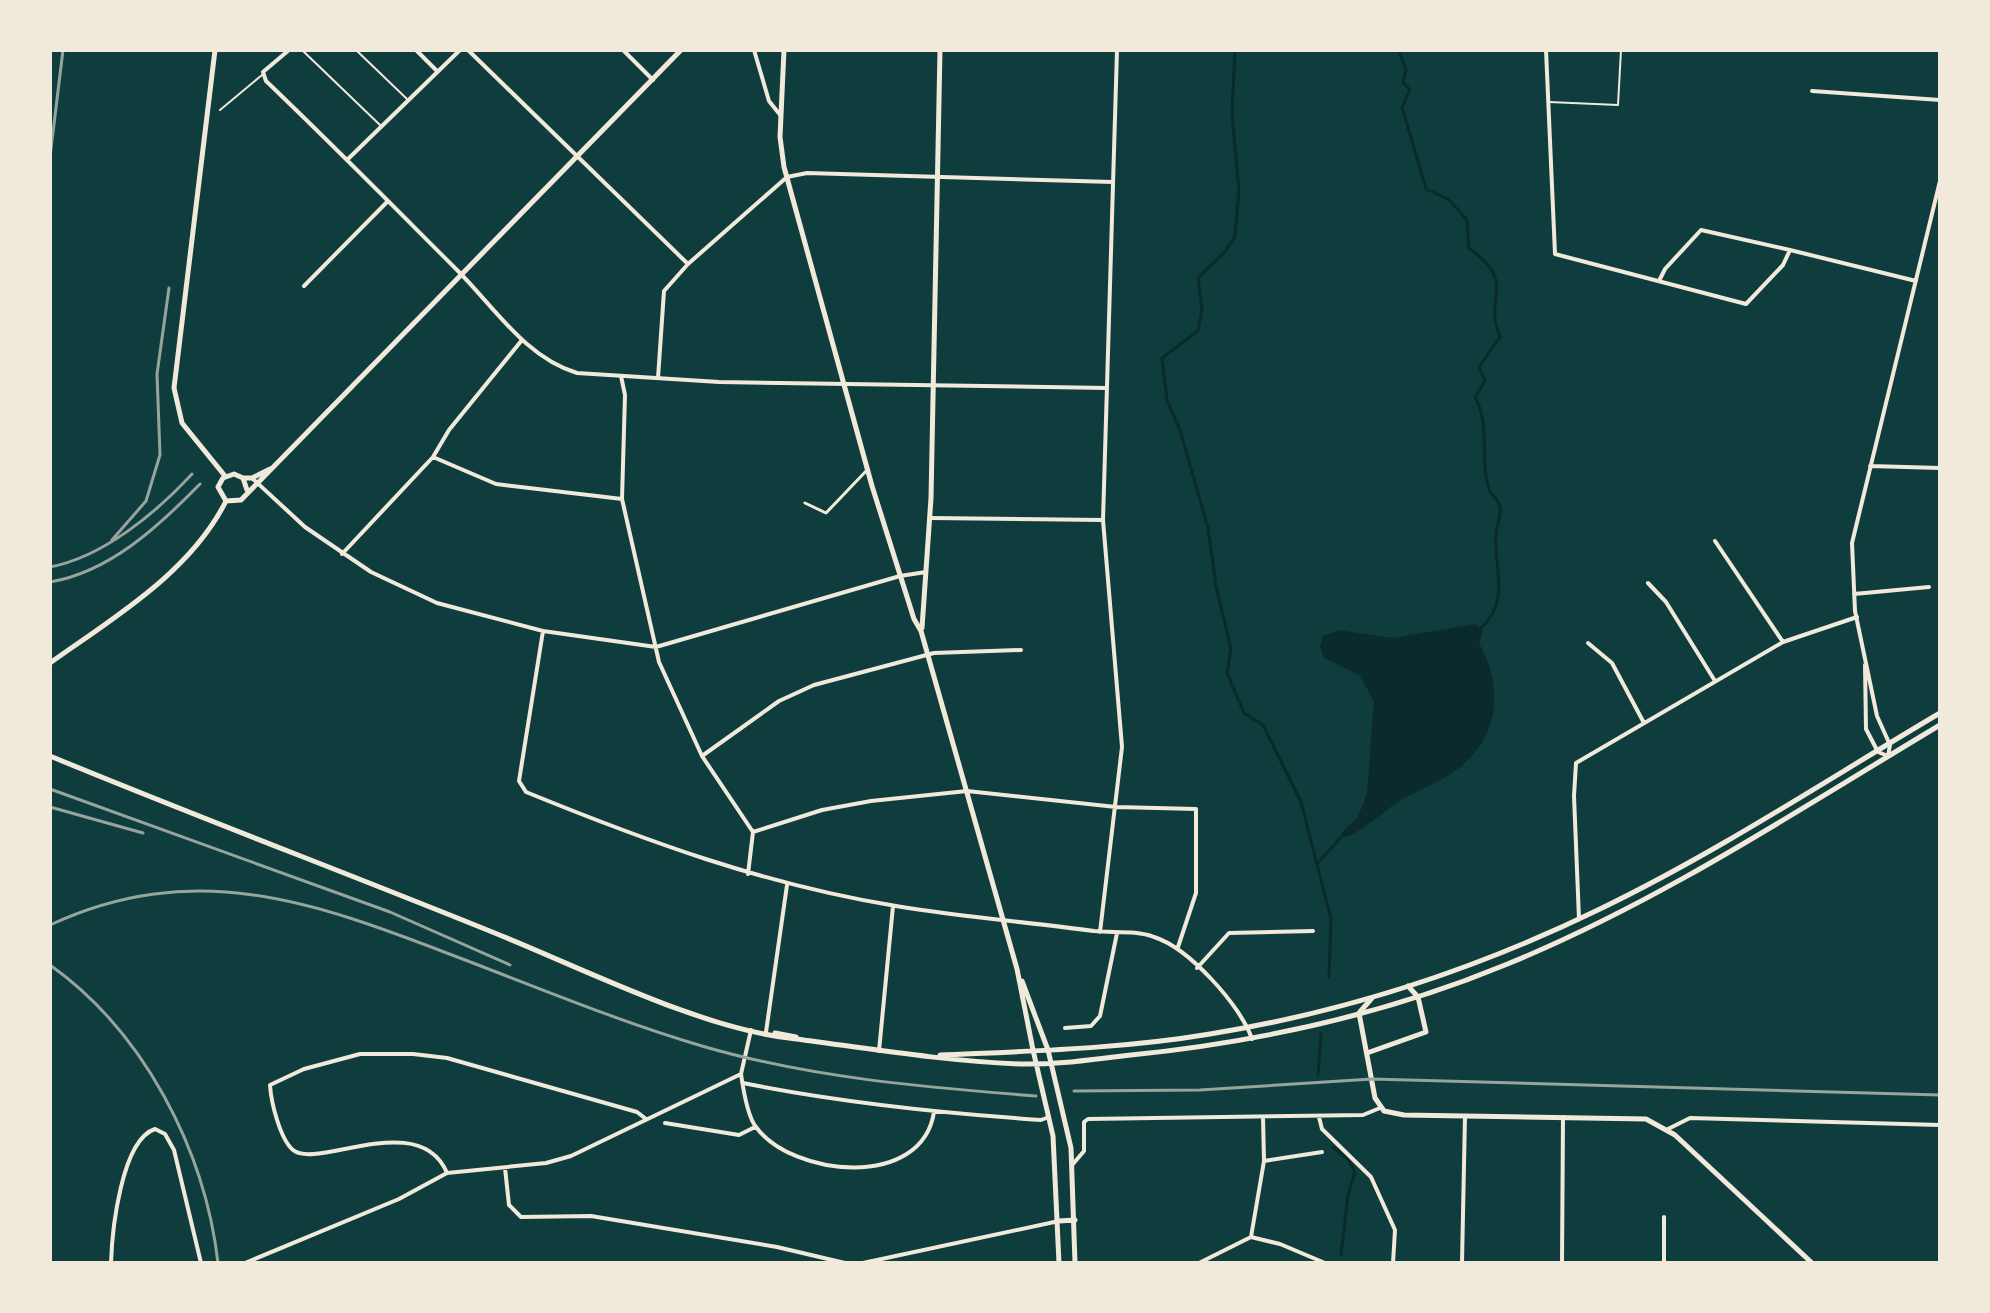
<svg xmlns="http://www.w3.org/2000/svg" width="1990" height="1313" viewBox="0 0 1990 1313" font-family="Spectral,serif">
<style>
.water{fill:#0a2a2b}
.lines{fill:none;stroke-linecap:round;stroke-linejoin:round}
.stream{stroke:#0a2a2b;stroke-width:3}
.service{stroke:#f1e9da;stroke-width:2}
.pedestrian{stroke:#f1e9da;stroke-width:3}
.minor{stroke:#f1e9da;stroke-width:4}
.tertiary{stroke:#f1e9da;stroke-width:5}
.secondary{stroke:#f1e9da;stroke-width:5}
.rail{stroke:#97a49c;stroke-width:3}
</style>
<rect width="100%" height="100%" fill="#0f3d3e"/>
<path class="water" d="M 1475,624 L 1483,631 L 1479,643 C 1508,695 1496,750 1442,779 C 1427,787 1412,793 1398,802 C 1382,812 1358,836 1341,838 L 1342,832 L 1358,817 L 1367,793 L 1374,701 L 1359,675 L 1324,658 L 1320,647 L 1323,636 L 1339,630 L 1393,638 Z"/>
<g class="lines">
<path class="stream" d="M 1235,50 L 1232,114 L 1239,191 L 1235,236 L 1225,252 L 1198,278 L 1202,309 L 1198,331 L 1162,358 L 1167,400 L 1180,430 L 1208,528 L 1216,586 L 1231,649 L 1227,673 L 1244,713 L 1263,725 L 1301,802 L 1331,919 L 1329,977
M 1398,50 L 1406,69 L 1403,82 L 1410,90 L 1402,107 L 1426,189 L 1448,199 L 1467,220 L 1469,248 C 1519,285 1482,294 1500,337 L 1479,367 L 1485,381 L 1475,397 C 1491,426 1479,459 1489,489 C 1491,495 1497,498 1499,504 C 1503,515 1496,524 1496,535 C 1494,571 1511,601 1480,629
M 1317,864 L 1341,837
M 1318,1075 L 1321,1034
M 1333,1147 L 1348,1159 L 1355,1172 L 1348,1195 L 1341,1255"/>
<path class="service" d="M 302,50 L 380,125
M 356,50 L 407,99
M 1549,102 L 1618,105 L 1621,50
M 220,110 L 262,75"/>
<path class="pedestrian" d="M 805,503 L 826,513 L 868,469"/>
<path class="minor" d="M 289,50 L 263,72 L 266,81 C 331,143 394,207 458,271 C 494,307 526,358 577,373 L 719,382 L 1107,388
M 416,50 L 437,71
M 468,50 L 688,264
M 623,50 L 653,80
M 754,50 L 769,101 L 781,116
M 1546,50 L 1555,254 L 1746,304 L 1783,265 L 1790,250 L 1916,281
M 1812,91 L 1940,100
M 348,159 L 460,50
M 1659,281 L 1665,269 L 1701,230 L 1790,250
M 304,286 L 388,201
M 621,376 L 625,395 L 622,499 L 659,662 L 702,756 L 753,832 L 748,874
M 658,378 L 664,291 L 688,264 L 787,177 L 807,173 L 1113,182
M 433,457 L 496,484 L 622,499
M 1870,466 L 1940,468
M 252,478 L 305,527 L 371,572 L 437,603 L 543,631 L 656,647 L 900,576 L 926,572
M 930,518 L 1103,520
M 1715,541 L 1783,642
M 342,554 L 433,457 L 449,430 L 522,340
M 1648,583 L 1666,602 L 1715,681
M 1854,594 L 1929,587
M 543,631 L 519,781 L 526,792 C 646,841 766,885 896,906 C 962,917 1028,922 1094,931 C 1113,933 1136,930 1154,937 C 1189,948 1241,1006 1252,1039
M 1588,643 L 1612,663 L 1644,723
M 1865,665 L 1866,729 L 1878,752 L 1888,756 L 1890,745 L 1877,716 L 1855,611 L 1852,543 L 1940,181
M 702,756 L 779,701 L 814,685 L 934,653 L 1021,650
M 753,832 L 822,810 L 871,801 L 967,791 L 1116,807 L 1196,809 L 1196,893 L 1178,947
M 1579,919 L 1574,796 L 1576,763 L 1783,642 L 1857,617
M 1100,932 L 1122,747 L 1103,520 L 1117,50
M 1197,968 L 1229,933 L 1313,931
M 1065,1028 L 1091,1026 L 1100,1016 L 1117,933
M 766,1032 L 787,885
M 879,1051 L 893,906
M 741,1074 C 743,1088 747,1116 756,1127 C 793,1177 922,1190 934,1112
M 743,1083 C 842,1103 940,1113 1041,1120 L 1049,1117
M 1319,1117 L 1322,1129 L 1371,1177 L 1395,1230 L 1393,1263
M 665,1123 L 739,1135 L 755,1127
M 1668,1129 L 1690,1118 L 1940,1125
M 1264,1161 L 1322,1152
M 1073,1164 L 1084,1151 L 1084,1122 L 1088,1119 L 1363,1115 L 1380,1108
M 505,1168 L 509,1205 L 521,1217 L 591,1216 L 777,1247 L 845,1263
M 447,1173 C 420,1108 317,1170 293,1150 C 280,1139 271,1102 270,1085 L 304,1069 L 360,1054 L 413,1054 L 447,1058 L 637,1112 L 646,1119
M 1251,1237 L 1264,1161 L 1263,1117
M 111,1263 C 112,1232 121,1140 155,1129 L 165,1134 L 174,1150 L 201,1263
M 245,1263 L 399,1199 L 447,1173 L 546,1163 L 571,1156 L 741,1074 L 751,1030
M 863,1263 L 1059,1221
M 1199,1263 L 1251,1237 L 1280,1244 L 1325,1263
M 1462,1263 L 1465,1116
M 1562,1263 L 1563,1117
M 1664,1263 L 1664,1217"/>
<path class="tertiary" d="M 215,50 L 174,388 L 182,423 L 225,476
M 784,50 L 780,137 L 784,167 L 872,486 L 914,619 L 921,631 L 1017,969 L 1033,1050
M 243,478 L 252,478 L 270,469
M 247,490 L 243,478 L 234,474 L 223,478 L 218,487 L 226,501 L 241,500 L 681,50
M 922,628 L 931,498 L 940,50
M 50,663 C 113,618 190,573 226,501
M 1022,981 L 1048,1050
M 1372,998 L 1359,1013 L 1375,1098 L 1384,1111 L 1404,1115 L 1646,1119 L 1675,1135 L 1812,1263
M 1367,1053 L 1426,1032 L 1418,997 L 1408,986"/>
<path class="secondary" d="M 50,756 C 200,818 352,875 502,936 C 586,970 701,1028 789,1038 C 866,1048 942,1061 1020,1064 C 1058,1065 1094,1059 1131,1055 C 1259,1042 1386,1014 1505,965 C 1658,903 1798,810 1940,725
M 775,1033 L 796,1037
M 1033,1050 L 1053,1136 L 1059,1263
M 1048,1050 L 1071,1148 L 1075,1263
M 940,1055 C 1030,1051 1121,1049 1210,1034 C 1345,1012 1477,969 1600,909 C 1718,852 1828,779 1940,713
M 1059,1221 L 1075,1220"/>
<path class="rail" d="M 50,157 L 63,50
M 112,540 L 146,501 L 160,455 L 157,374 L 169,288
M 50,567 C 103,557 156,513 192,474
M 50,582 C 110,572 159,526 200,484
M 50,789 L 390,912 L 510,965
M 50,807 L 143,833
M 50,925 C 194,858 314,902 452,955 C 534,986 617,1021 702,1046 C 811,1078 923,1087 1036,1096
M 50,965 C 144,1032 205,1150 218,1263
M 1074,1091 L 1200,1090 L 1372,1079 L 1940,1095"/>
</g>
<rect width="1990" height="1313" fill="none" stroke="#f1e9da" stroke-width="104"/>
</svg>
